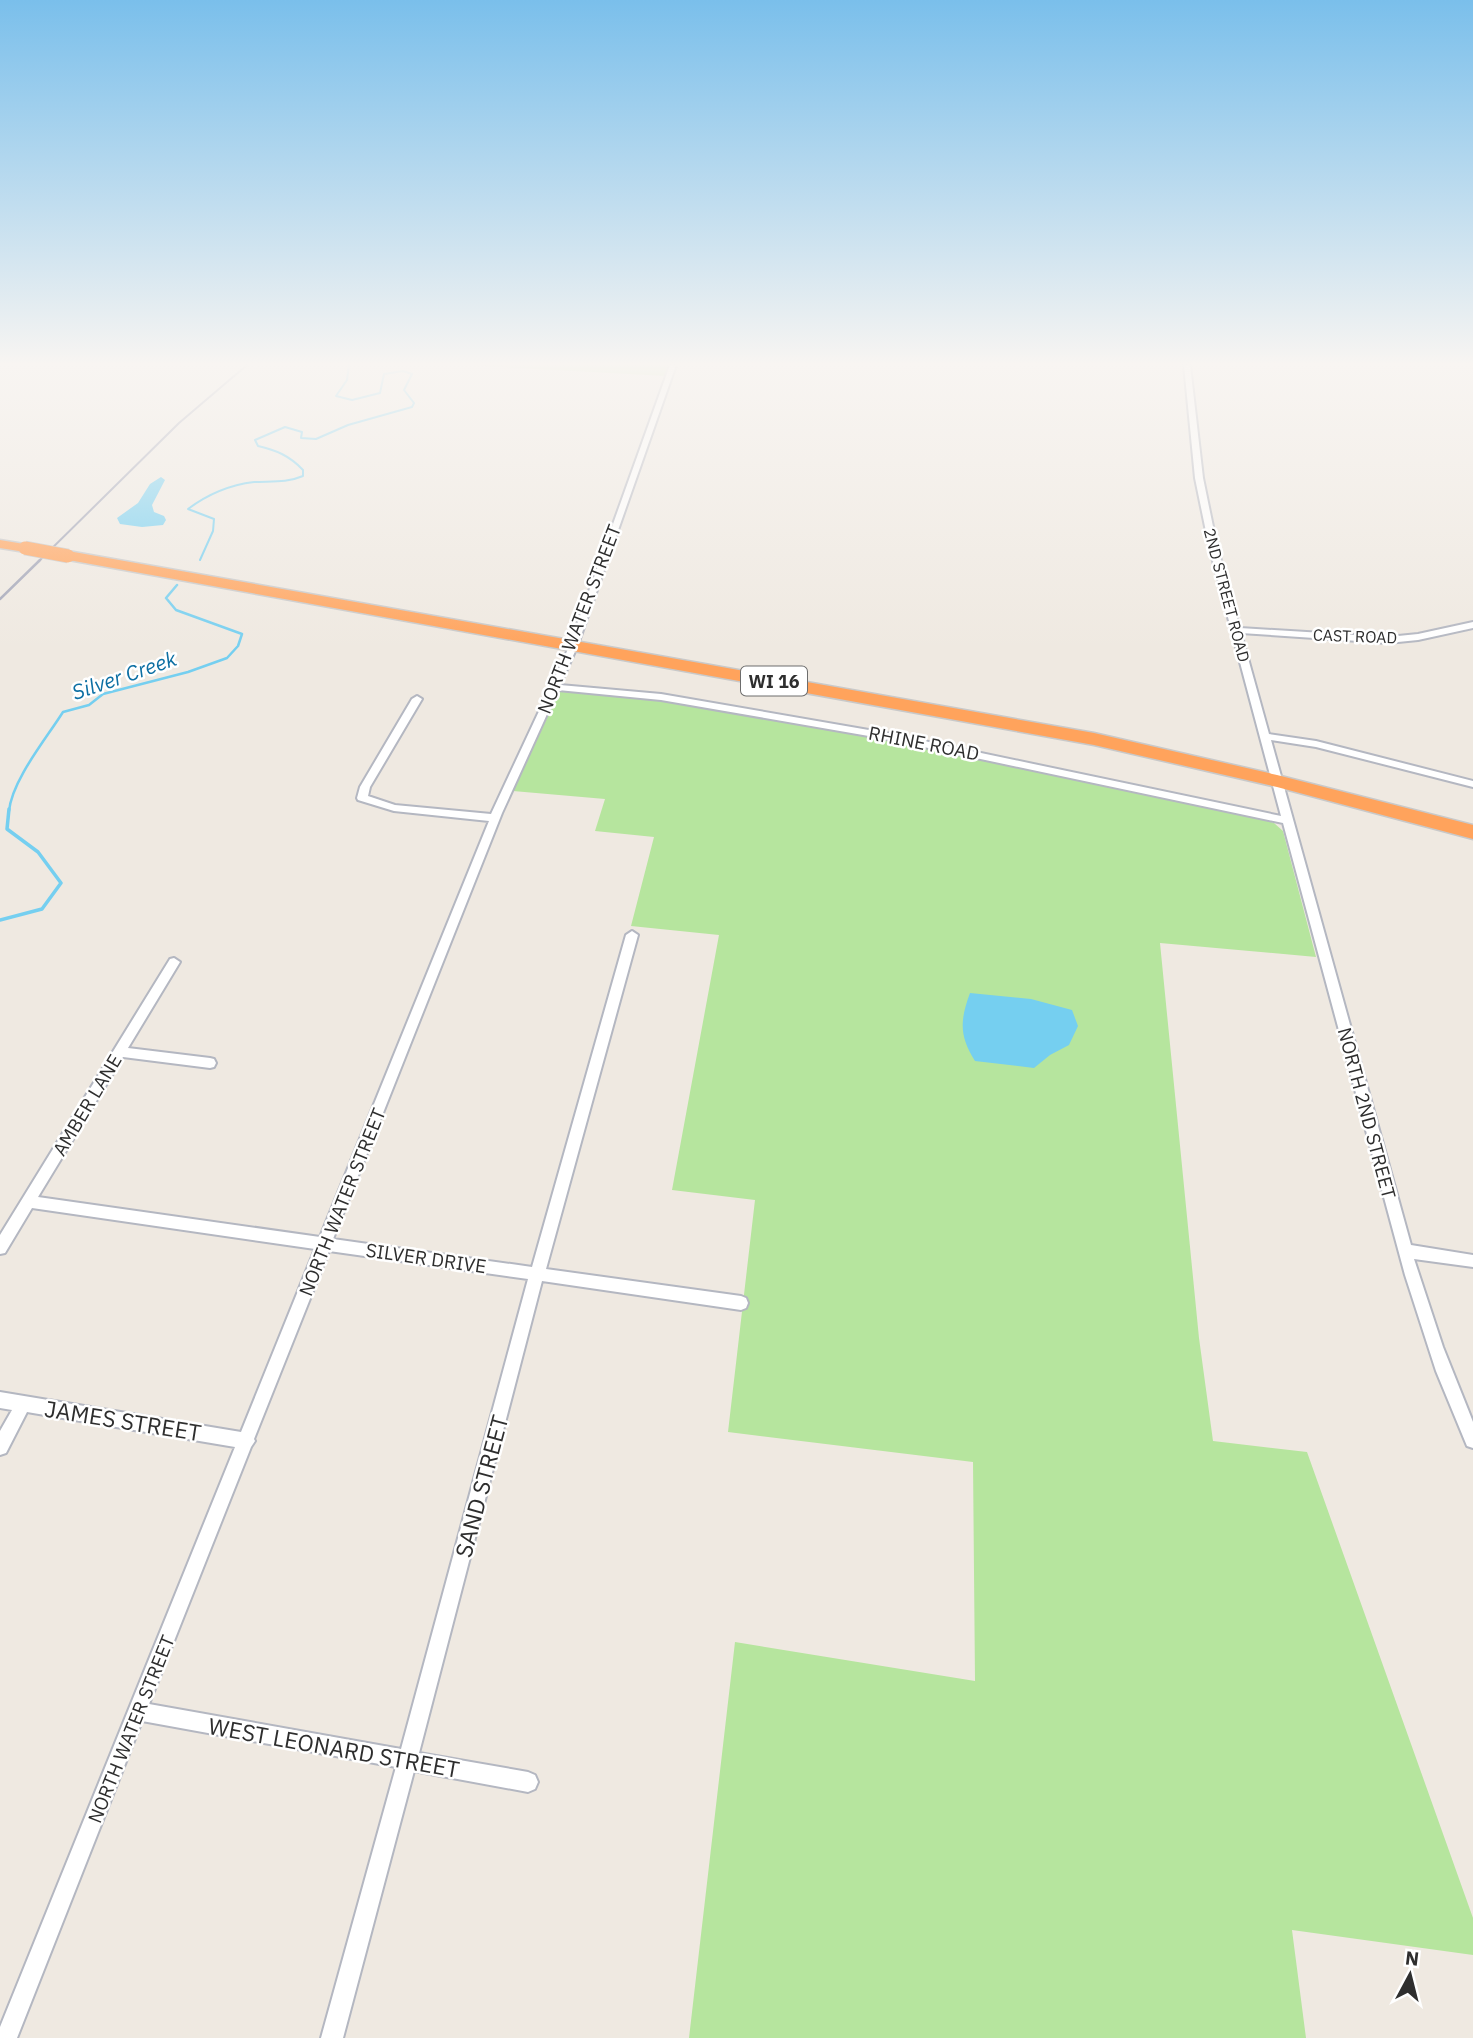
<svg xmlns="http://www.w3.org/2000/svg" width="1473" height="2038" viewBox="0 0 1473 2038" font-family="'IBM Plex Sans',sans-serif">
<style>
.green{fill:#b6e59e}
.water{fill:#75cff0}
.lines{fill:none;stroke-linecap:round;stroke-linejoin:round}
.stream-far2{stroke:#75cff0;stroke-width:2}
.stream-far1{stroke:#75cff0;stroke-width:2.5}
.stream{stroke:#75cff0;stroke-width:3.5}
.street-casing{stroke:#b4b7c1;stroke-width:4}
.highway-casing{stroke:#c9c9c9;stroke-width:3}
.street{fill:#fff;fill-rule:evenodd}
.highway{fill:#ffa35c;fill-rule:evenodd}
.rail-far1{stroke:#a3a6b8;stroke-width:2}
.rail{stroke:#a3a6b8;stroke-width:2.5}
.highway-bridge-casing{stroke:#c9c9c9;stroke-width:15;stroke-linecap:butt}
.highway-bridge{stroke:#ffa35c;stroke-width:13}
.labels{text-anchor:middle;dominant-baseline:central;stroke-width:5;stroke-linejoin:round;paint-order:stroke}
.far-street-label{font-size:16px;fill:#2e2e2e;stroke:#fff}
.shield{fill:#fff;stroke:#6d6d6d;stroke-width:2}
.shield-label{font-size:18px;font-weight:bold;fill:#2e2e2e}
.street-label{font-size:19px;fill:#2e2e2e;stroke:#fff}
.water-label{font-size:21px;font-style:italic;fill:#0d6fa3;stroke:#fff}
.near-street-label{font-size:23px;fill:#2e2e2e;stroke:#fff}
</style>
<rect width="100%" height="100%" fill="#efe9e1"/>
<path class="green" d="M 464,365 L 670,365 L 666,376 Z
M 559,692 C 648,692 736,711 823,727 C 966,753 1108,784 1251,815 L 1274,823 L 1283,831 L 1316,957 L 1160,943 L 1199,1338 L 1213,1441 L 1307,1452 L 1473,1918 L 1473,1955 L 1292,1930 L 1306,2038 L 689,2038 L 735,1642 L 975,1681 L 973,1462 L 728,1432 L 755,1200 L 672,1190 L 719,935 L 631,926 L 654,837 L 595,831 L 605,799 L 513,791 Z"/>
<path class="water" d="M 161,477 L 165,480 L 152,505 L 154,512 L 164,516 L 166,520 L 163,525 L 142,527 L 120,524 L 117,518 L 138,503 L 150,484 Z
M 970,993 L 1031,999 L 1072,1010 L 1078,1026 L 1069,1045 L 1050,1055 L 1034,1068 L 975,1061 C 959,1036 960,1020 970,993 Z"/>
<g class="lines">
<path class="stream-far2" d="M 200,560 L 213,531 L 214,519 L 188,509 C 208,494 229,485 254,482 C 271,481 287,483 303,476 L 303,470 C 290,456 276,450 258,446 L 255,440 L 285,427 L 302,432 L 301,438 L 316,439 L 348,425 L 412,407 L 414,403 L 404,390 L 412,374 L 403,371 L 384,374 L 380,393 L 352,400 L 336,396 L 347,380 L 349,365"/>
<path class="stream-far1" d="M 9,811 C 12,780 46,739 63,712 L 89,705 L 103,694 L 188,672 L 227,658 L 238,646 L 242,634 L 176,610 L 166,598 L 177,585"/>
<path class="stream" d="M 0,920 L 42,909 L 61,883 L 38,852 L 7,829 L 9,809"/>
<g class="street-casing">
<path id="street" d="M 670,365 L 676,365 L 577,647 L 560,685 L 661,694 L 886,733 L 1281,816 L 1209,546 L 1195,478 L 1184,365 L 1190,365 L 1203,478 L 1217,546 L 1240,628 L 1388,637 L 1418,634 L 1473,622 L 1473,628 L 1418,640 L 1388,643 L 1241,633 L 1269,734 L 1316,741 L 1473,781 L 1473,787 L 1316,747 L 1271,740 L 1411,1245 L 1473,1255 L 1473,1267 L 1414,1259 L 1443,1347 L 1473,1422 L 1473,1448 L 1467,1446 L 1436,1371 L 1405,1275 L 1283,823 L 886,739 L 661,700 L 558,690 L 502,813 L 333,1239 L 532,1267 L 626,935 L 632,931 L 638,935 L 546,1269 L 741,1296 L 746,1298 L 748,1303 L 746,1308 L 741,1310 L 542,1281 L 419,1753 L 528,1772 L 535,1775 L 538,1782 L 535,1789 L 528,1792 L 414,1771 L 343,2038 L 321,2038 L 396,1767 L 142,1721 L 17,2038 L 0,2038 L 0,2027 L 235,1447 L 27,1412 L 6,1453 L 0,1455 L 0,1431 L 12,1410 L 0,1408 L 0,1392 L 241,1432 L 315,1249 L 32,1208 L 5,1253 L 0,1254 L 0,1235 L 170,959 L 174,958 L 180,962 L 128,1048 L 210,1058 L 214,1059 L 216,1063 L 214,1067 L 210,1068 L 123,1057 L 38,1197 L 320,1237 L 489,821 L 394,811 L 358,800 L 357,798 L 360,787 L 412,699 L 417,696 L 422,699 L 370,787 L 368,796 L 395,805 L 491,814 L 569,647 ZM 329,1251 L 528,1279 L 401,1749 L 149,1704 L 251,1447 L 255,1441 L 254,1439 Z"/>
</g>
<g class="highway-casing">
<path id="highway" d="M 0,540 L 30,545 L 32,548 L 25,552 L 0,548 Z
M 68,551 L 1094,733 L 1277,775 L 1473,825 L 1473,839 L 1277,787 L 1094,745 L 63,559 L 60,556 Z"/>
</g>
<use href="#street" class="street"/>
<use href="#highway" class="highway"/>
<path class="rail-far1" d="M 38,562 L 179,423 L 247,365"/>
<path class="rail" d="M 0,599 L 40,560"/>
<g class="highway-bridge-casing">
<path id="highway-bridge" d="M 25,548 L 68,556"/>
</g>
<use href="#highway-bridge" class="highway-bridge"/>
</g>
<linearGradient id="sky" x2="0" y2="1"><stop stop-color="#7abfeb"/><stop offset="0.56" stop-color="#f8f5f2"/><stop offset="1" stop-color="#f8f5f2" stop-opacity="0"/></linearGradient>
<rect width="1473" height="650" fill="url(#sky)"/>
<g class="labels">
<g class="far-street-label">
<text transform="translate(1227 595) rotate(75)">2ND STREET ROAD</text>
<text transform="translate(1355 636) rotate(2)">CAST ROAD</text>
</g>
<rect class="shield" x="741" y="666.5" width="66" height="29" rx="5"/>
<g class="shield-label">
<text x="774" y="681">WI 16</text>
</g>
<g class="street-label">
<text transform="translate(579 619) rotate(-69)">NORTH WATER STREET</text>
<text transform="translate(924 743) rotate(11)">RHINE ROAD</text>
<text transform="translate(87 1105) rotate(-59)">AMBER LANE</text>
<text transform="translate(1367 1113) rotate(75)">NORTH 2ND STREET</text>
<text transform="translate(342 1202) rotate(-68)">NORTH WATER STREET</text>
<text transform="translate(426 1258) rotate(8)">SILVER DRIVE</text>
<text transform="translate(131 1729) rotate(-68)">NORTH WATER STREET</text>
</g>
<g class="water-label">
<text transform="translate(124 675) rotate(-19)">Silver Creek</text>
</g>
<g class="near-street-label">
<text transform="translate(123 1420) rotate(9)">JAMES STREET</text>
<text transform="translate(481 1486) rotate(-75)">SAND STREET</text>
<text transform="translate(334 1747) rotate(10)">WEST LEONARD STREET</text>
</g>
</g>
<g transform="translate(1410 1975) rotate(7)" stroke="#ffffff" stroke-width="5" paint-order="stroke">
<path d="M0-5L12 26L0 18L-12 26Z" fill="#2e2e2e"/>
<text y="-10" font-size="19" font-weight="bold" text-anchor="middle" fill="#2e2e2e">N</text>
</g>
</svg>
